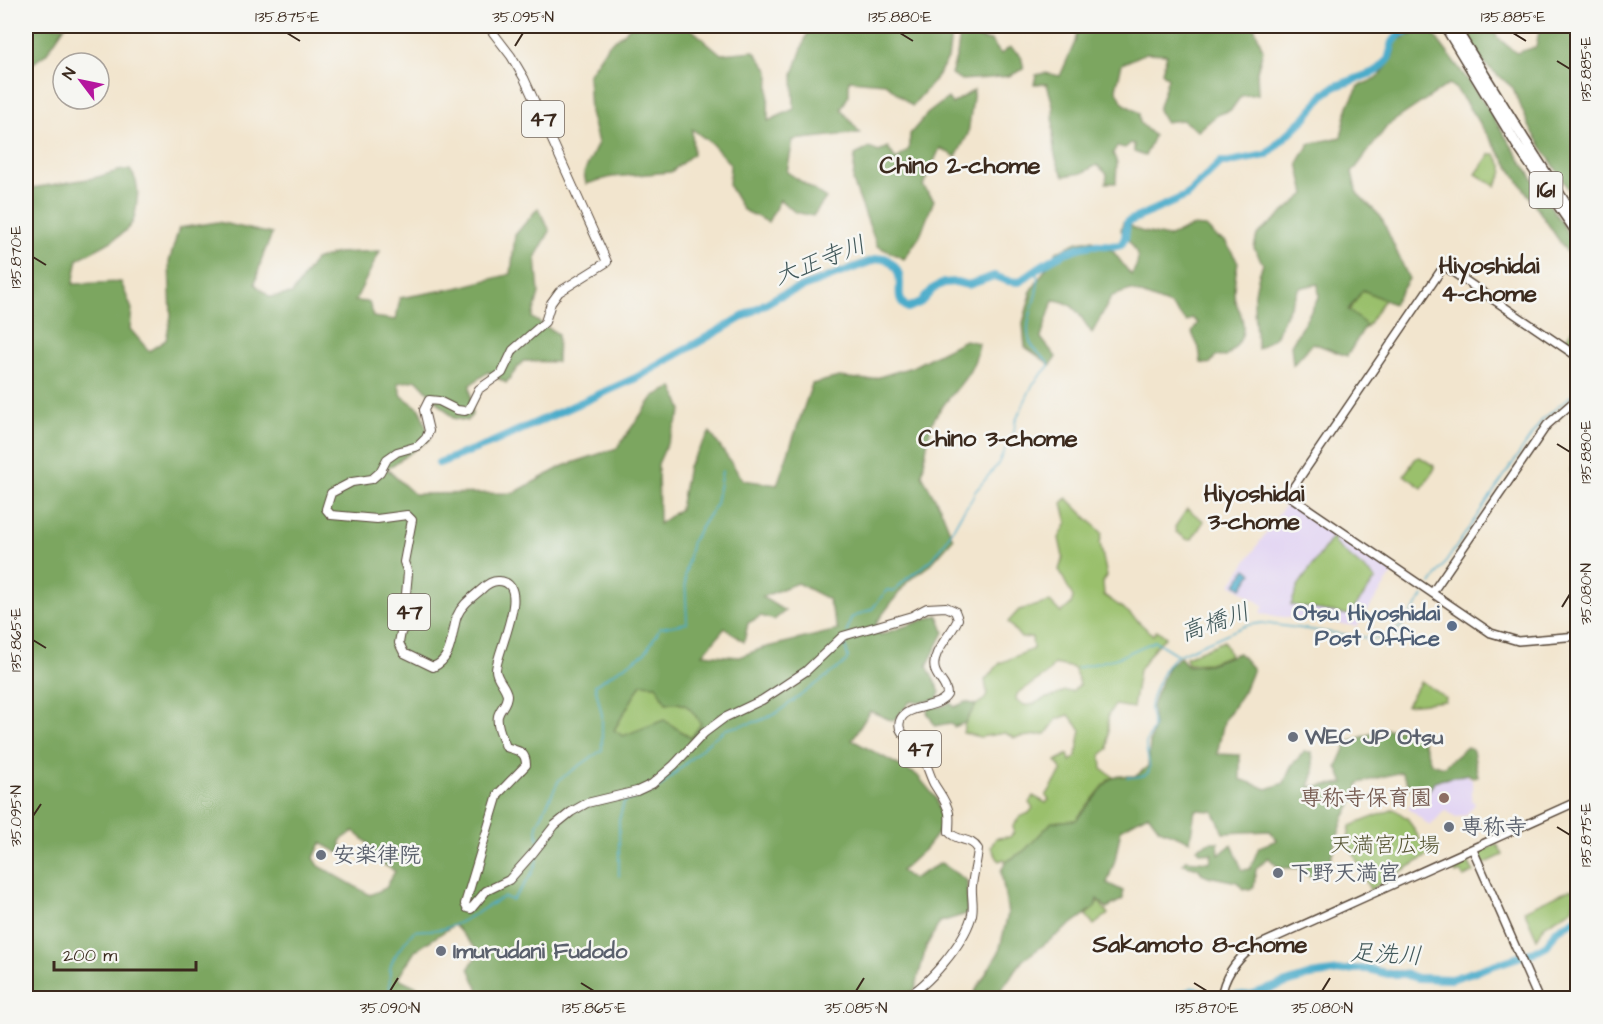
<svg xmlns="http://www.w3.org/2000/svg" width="1603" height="1024" viewBox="0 0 1603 1024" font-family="'Architects Daughter','Klee One',sans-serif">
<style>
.built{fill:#e2d4f3}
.green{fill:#9ac06c;stroke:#6a7545;stroke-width:1.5;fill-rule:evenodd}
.forest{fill:#7ba660;stroke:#5b683f;stroke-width:1.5;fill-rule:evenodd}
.water{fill:#4bacca;stroke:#436b74;stroke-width:1.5}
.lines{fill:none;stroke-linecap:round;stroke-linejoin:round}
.stream{stroke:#4bacca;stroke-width:1.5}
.river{stroke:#4bacca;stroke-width:8}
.secondary-casing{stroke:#564638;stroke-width:10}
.primary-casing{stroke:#564638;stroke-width:10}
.highway-casing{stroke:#564638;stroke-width:12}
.secondary{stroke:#fff;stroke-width:7}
.primary{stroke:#fff;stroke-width:8}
.highway{stroke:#fff;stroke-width:9}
.ticks{fill:none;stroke:#3b2a1e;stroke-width:2}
.service-dot{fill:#5c6f8a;stroke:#f6f6f2;stroke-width:2}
.worship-dot{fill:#6b7280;stroke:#f6f6f2;stroke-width:2}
.education-dot{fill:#8d6e63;stroke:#f6f6f2;stroke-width:2}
.labels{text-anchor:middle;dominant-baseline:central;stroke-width:5;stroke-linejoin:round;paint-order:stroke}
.shield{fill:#f6f6f2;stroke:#73675e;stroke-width:1.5}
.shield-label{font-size:21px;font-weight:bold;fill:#3b2a1e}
.service-label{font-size:22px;font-weight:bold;fill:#4e5e75;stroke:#f6f6f2;text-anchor:end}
.worship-label{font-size:22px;font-weight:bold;fill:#5b616d;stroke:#f6f6f2;text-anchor:start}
.education-label{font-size:22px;font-weight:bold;fill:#785e54;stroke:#f6f6f2;text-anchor:end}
.park-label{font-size:22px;fill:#585735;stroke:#f6f6f2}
.neighbourhood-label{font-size:24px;font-weight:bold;fill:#3b2a1e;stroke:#f6f6f2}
.water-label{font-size:24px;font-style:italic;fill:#41585a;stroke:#f6f6f2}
.neatline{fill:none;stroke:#3b2a1e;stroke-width:2}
.ticks-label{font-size:15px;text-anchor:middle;fill:#3b2a1e}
</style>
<rect width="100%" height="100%" fill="#f6f6f2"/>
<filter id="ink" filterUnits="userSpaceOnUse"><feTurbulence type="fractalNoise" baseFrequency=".0167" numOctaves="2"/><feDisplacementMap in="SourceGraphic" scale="12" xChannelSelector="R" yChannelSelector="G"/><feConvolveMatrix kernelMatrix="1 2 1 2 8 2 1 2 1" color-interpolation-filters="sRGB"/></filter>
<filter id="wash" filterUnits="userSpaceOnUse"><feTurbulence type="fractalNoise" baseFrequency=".008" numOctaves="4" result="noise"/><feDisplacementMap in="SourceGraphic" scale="24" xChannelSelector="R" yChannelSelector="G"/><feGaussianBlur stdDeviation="1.35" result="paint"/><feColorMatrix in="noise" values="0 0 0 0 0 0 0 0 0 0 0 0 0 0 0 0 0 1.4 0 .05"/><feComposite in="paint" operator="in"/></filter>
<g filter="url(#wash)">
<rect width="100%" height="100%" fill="#f2e5ce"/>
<path class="built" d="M 1289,504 L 1393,573 L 1357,626 L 1260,614 L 1264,606 L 1231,584 L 1285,505 Z
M 1465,773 L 1472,780 L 1472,800 L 1475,804 L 1466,815 L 1456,817 L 1445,810 L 1430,826 L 1408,808 L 1418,797 L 1427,793 L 1434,781 Z"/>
<path class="green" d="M 1490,154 L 1495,154 C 1506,170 1506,169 1495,186 L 1476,174 Z
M 1365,287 L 1384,300 L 1366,328 L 1346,315 Z
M 1577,322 L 1577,352 L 1566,344 L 1566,339 Z
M 1420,457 L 1434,466 L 1434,470 L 1422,488 L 1404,475 L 1416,458 Z
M 1571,469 L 1577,473 L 1577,500 L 1574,500 Z
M 1067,498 L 1102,533 L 1100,543 L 1107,576 L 1103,582 L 1104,595 L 1128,612 L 1153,635 L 1157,630 L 1166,637 L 1155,647 L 1139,670 L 1133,708 L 1115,705 L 1108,715 L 1108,749 L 1101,755 L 1102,769 L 1114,777 L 1109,779 L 1076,820 L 1052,822 L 1024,851 L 1006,862 L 1004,859 L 999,861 L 991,847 L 996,838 L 1010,837 L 1014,832 L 1013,826 L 1020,817 L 1029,813 L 1033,808 L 1029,803 L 1033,796 L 1046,803 L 1049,800 L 1046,796 L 1062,771 L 1056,761 L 1068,754 L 1070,761 L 1076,757 L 1081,730 L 1069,715 L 1057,719 L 1046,734 L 1014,738 L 1005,733 L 980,737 L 963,733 L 965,723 L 976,705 L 985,699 L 987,694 L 985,680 L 1000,663 L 1033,649 L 1032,637 L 1021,638 L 1008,622 L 1019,610 L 1050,602 L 1061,613 L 1071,604 L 1073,597 L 1059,570 L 1063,557 L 1059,538 L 1067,523 L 1062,503 ZM 1054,664 L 1074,668 L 1080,685 L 1072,691 L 1064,691 C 1058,696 1054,696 1047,698 C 1034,702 1028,712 1016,699 L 1017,694 L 1048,673 Z
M 1187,509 L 1204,521 L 1192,539 L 1188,540 L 1176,532 L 1175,527 Z
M 1332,537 L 1335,539 L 1334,543 L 1376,579 L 1349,615 L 1291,605 L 1298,586 Z
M 1224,641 L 1230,655 L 1209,663 L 1188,664 L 1186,657 Z
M 1421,681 L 1446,698 L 1445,701 L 1406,705 Z
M 641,684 L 656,685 L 666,703 C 687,701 691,708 701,724 L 691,738 L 664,720 L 623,736 L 614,730 Z
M 1394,809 L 1408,819 L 1429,855 L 1370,890 L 1348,841 L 1350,826 Z
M 1497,844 L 1503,855 L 1482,865 L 1477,853 Z
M 1467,860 L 1474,872 L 1464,877 L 1461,872 L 1456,874 L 1452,866 Z
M 1577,888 L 1572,909 L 1544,926 L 1537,939 L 1524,910 L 1570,889 Z
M 1098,900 L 1108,914 L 1094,925 L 1086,915 L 1095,907 Z"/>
<path class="forest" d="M 26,26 L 65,26 L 46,54 L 26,68 Z
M 630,26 L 691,26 L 690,28 L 721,54 L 754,51 L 769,71 L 768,121 L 794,109 L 793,74 L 807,34 L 824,26 L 952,27 L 948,59 L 933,82 L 912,106 L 885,83 L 849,80 L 849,95 L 841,109 L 860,133 L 793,140 L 787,172 L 826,198 L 813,216 L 795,212 L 780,200 L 768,222 L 743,210 L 729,186 L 730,164 L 712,144 L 692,129 L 693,154 L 671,172 L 612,177 L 586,184 L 584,173 L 598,143 L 590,112 L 588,75 L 608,45 L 625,32 Z
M 961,26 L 977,26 L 980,39 L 991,41 L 1001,54 L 1010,47 L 1021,56 L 1024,69 L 1009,76 L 990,78 L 961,80 L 951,74 L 957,55 Z
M 1110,26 L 1254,26 L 1263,50 L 1257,71 L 1258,94 L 1241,96 L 1231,110 L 1217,115 L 1198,131 L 1182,120 L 1165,122 L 1158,110 L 1168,78 L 1162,72 L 1167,54 L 1146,53 L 1122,64 L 1116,89 L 1123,103 L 1139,113 L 1140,123 L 1154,136 L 1145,156 L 1134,152 L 1134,144 L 1131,143 L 1125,148 L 1117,146 L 1113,153 L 1117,163 L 1116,183 L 1106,183 L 1107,174 L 1097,165 L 1082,173 L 1064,176 C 1048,151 1055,134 1053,107 C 1052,100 1049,92 1047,84 L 1034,84 L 1036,75 L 1045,73 L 1060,76 L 1075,42 L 1077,31 L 1089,28 L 1108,28 Z
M 1459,26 L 1492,26 L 1497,37 L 1516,53 L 1536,47 L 1540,26 L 1577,26 L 1577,203 L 1529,126 L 1513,88 L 1478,58 Z
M 1429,28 L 1478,94 L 1577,247 L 1577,267 L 1457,90 L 1449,84 L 1388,125 L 1352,173 L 1357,193 L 1381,217 L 1409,279 L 1393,304 L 1363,290 L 1348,310 L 1366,325 L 1347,356 L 1313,343 L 1293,365 L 1291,345 L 1319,297 L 1318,284 L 1299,288 L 1275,337 L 1258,349 C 1254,316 1250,295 1263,264 L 1254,248 L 1257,235 L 1305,194 L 1298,163 L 1309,144 L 1341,137 L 1348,106 L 1359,86 L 1379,77 L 1392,59 L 1397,40 Z
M 974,90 L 968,134 L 956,157 L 940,148 L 923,186 L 934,200 L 920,236 L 904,259 L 877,246 L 853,182 L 855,155 L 869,148 L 879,152 L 888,147 L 896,160 L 909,149 L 910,134 L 927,114 L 948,98 L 952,104 Z
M 122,170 L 130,170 C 137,179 139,188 137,200 C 136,207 136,217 132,223 C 120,240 96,249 78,259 L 73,284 L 121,282 L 132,309 L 130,329 L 149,351 L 166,340 L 171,316 L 169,262 L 179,228 L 218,222 L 272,234 L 262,258 L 255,284 L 270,297 L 292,294 L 315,260 L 337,253 L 380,251 L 355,301 L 369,302 L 373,317 L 396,320 L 400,298 L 456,288 L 511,274 L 515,235 L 538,208 L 550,231 L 536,256 L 539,294 L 532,318 L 558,334 L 557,362 L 523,361 L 506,383 L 488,372 L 470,385 L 472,415 L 467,421 L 453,418 L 417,380 L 398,383 L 402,396 L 420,409 L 430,439 L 387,469 L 414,494 L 514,493 L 563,466 L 617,448 L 654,396 L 673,387 L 682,410 L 658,464 L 659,524 L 680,509 L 688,466 L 710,432 L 743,480 L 777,485 L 812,384 L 839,377 L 869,380 L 912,367 L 965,340 L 979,343 C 975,378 950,391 934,419 C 928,430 925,461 922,475 L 941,509 L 953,539 L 931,564 L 908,581 L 876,623 L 880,635 L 938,615 L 944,632 L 927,666 L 940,692 L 937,700 L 910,702 L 893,721 L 870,711 L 852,740 L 917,775 L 936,798 L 943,826 L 925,849 L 901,871 L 912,879 L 941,863 L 967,881 L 967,914 L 940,922 L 926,947 L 915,990 L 897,998 L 487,998 L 480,993 L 469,968 L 479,952 L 454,925 L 415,951 L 398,978 L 440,998 L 26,998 L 26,189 L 94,178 ZM 797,583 L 828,599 L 838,630 L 763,648 L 739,657 L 703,654 L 725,628 L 744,642 L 748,623 L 761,616 L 774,620 L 785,611 L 762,597 ZM 641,684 L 656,685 L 666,703 C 687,701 691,708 701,724 L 691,738 L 664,720 L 623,736 L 614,730 ZM 354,831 L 372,847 L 361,860 L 376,860 L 395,871 L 386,888 L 370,895 L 319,866 L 314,858 L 321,843 L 341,854 L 341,840 Z
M 1123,222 L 1140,231 L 1168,237 L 1192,226 L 1206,227 L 1216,237 L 1225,241 L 1238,262 C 1236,274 1232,289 1235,301 C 1237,306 1240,310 1241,315 C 1247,333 1240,344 1226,357 L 1216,356 L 1210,364 L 1201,363 L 1199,348 L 1192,333 L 1198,323 L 1192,318 L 1187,322 L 1170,305 L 1131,290 L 1112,296 L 1092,333 C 1079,316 1077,302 1053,300 L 1041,338 L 1056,357 L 1051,365 L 1025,347 L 1023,323 L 1031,294 L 1030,293 L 1057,251 L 1078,242 L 1092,240 L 1113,251 L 1131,275 C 1146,255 1133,248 1121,230 Z
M 1239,653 L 1253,669 L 1244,691 L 1224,721 L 1217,754 L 1240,755 L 1240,779 L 1267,789 L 1284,783 L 1292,765 L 1304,752 L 1312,752 L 1314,772 L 1309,787 L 1344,783 L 1337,767 L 1348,742 L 1383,729 L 1419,731 L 1431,763 L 1443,767 L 1467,747 L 1473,751 L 1478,777 L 1473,778 L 1468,774 L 1435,781 L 1427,793 L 1415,795 L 1401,772 L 1359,783 L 1353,802 L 1344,817 L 1327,869 L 1314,880 L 1298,868 L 1279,868 L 1268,857 L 1256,869 L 1254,887 L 1250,890 L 1243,889 L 1237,882 L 1203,875 L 1198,868 L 1183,864 L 1185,860 L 1210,862 L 1212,854 L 1200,852 L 1197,848 L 1210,842 L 1218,842 L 1219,855 L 1232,844 L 1242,870 L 1250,869 L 1259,847 L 1277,840 L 1269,831 L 1224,833 L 1213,811 L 1195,810 L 1190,841 L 1159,829 L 1148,814 L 1121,829 L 1115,860 L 1107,883 L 1123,891 L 1123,899 L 1107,908 L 1097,899 L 1095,907 L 1023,960 L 995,998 L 971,998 L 999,952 L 1008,914 L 1001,871 L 1006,862 L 1024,851 L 1052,822 L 1076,820 L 1110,779 L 1119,776 L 1136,776 L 1148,766 L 1150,742 L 1154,726 L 1152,707 L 1156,694 L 1169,665 L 1180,657 L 1188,666 L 1209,664 Z
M 966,702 L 976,705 L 965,723 L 954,727 L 950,723 L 935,726 L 927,712 L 931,706 L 940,707 L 951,703 L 954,707 Z"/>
<path class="water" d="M 1246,569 L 1252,573 L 1242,588 L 1236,584 Z"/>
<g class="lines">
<path class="stream" d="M 1431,584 L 1542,420 L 1578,390
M 847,632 L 851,618 L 872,609 L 887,590 L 895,591 C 908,574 921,571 934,557 C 946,544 953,528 962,513 C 966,506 973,501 974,493 L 998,464 L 1010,438 L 1014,433 L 1015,422 L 1033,384 L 1049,366 L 1049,363 C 1043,356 1034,351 1030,342 C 1021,317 1046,289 1035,270
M 1077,668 L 1117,658 L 1155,641 L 1178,655 L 1247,625 L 1262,623 L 1376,639 C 1400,636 1411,614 1423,596
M 1127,777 C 1163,779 1145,761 1146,744 C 1147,738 1152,733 1153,727 C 1153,721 1150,714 1150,708 C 1151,695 1165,662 1177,656
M 538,840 L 537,825 L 559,780 L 602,750 L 602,715 L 595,685 L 645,653 L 660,628 L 687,623 L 685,576 L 692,541 L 716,504 L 722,471
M 619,876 L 619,820 L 624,802 L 659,788 L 711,740 L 726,729 L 759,721 L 775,714 L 845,663 L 848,657 L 844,640
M 389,998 C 391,988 389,979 390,969 C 392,956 406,941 414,931 C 423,929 439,931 446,928 C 467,921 484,907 504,897 L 512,900 C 523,886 539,869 538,851"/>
<path class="river" d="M 439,463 L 491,443 L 636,378 L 779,296 L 877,259 L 885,258 C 914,277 888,295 908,308 L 921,302 L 934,288 L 944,283 L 956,282 L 968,285 L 994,276 L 1008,281 L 1019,282 C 1042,265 1063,249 1092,245 C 1102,244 1111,247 1121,245 L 1125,238 L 1127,222 L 1186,196 L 1221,162 L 1229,162 L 1266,155 L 1306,117 L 1324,94 L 1334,87 L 1377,71 L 1388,60 L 1393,42 L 1397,37 L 1403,32 L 1428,26
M 1181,998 L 1184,994 L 1194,990 L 1213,997 L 1250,995 L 1311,975 L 1354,969 L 1368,969 L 1389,974 L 1404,974 L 1417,978 L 1451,979 L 1534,952 L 1547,945 L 1556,931 L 1578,918"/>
</g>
</g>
<g filter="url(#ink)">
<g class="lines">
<g class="secondary-casing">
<path id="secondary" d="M 1578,357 L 1444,266 L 1288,495 L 1491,633 L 1518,641 L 1578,636
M 1432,593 L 1547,425 L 1578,398
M 1473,850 L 1538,998
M 1221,998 C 1224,976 1235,961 1252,948 L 1578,801"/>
</g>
<g class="primary-casing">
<path id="primary" d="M 488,26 L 511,56 L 524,78 L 607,262 L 559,292 L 551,303 L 545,322 L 513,350 L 502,373 L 479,389 L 469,409 L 465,411 L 457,410 L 439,401 L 429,400 L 424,410 L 429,431 L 426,438 L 418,446 L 397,452 L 387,459 L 380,472 L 372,479 L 352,482 L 331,493 L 326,509 L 331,515 L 377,519 L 407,515 L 412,520 L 404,562 L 408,573 L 406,594 L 409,613 L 408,623 L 401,632 L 399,643 L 404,653 L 433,667 C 453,659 451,634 457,616 C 462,604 473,597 482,589 C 486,585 492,581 498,581 C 534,581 496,653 496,670 C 496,679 506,686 507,695 C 507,704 500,708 498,716 C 496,726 503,738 506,747 C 518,751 526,751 526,765 L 498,794 L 465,904 L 467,908 L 471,909 L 486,891 L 509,880 L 533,853 L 555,825 L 571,812 L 587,803 L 637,791 L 652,784 L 674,765 L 704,733 L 724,718 L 762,700 L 782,687 L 806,671 L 843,636 L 912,616 L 927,608 L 946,607 L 955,611 L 958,619 C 952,635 930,652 935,670 C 938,680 947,684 947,695 C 938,710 905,704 900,721 C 896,734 911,737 917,745 C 925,757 928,772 934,784 C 940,794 947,802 949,813 C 950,820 949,825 949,832 C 957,842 971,837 978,849 C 977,862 973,874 972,886 C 971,897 975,908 971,918 C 963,944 928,986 904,998"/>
</g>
<g class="highway-casing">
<path id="highway" d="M 1445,26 L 1517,145 L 1578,234
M 1454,26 L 1524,139 L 1578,223"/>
</g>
<use href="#secondary" class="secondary"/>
<use href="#primary" class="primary"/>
<use href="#highway" class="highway"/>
</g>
</g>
<path class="ticks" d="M 287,33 L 300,41M 900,33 L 913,41M 1513,33 L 1526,41M 515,46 L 523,33M 1557,61 L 1570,69M 33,257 L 46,265M 1557,444 L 1570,452M 1562,607 L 1570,594M 33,640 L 46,648M 33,816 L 41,804M 1557,827 L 1570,835M 581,983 L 594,991M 1194,983 L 1207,991M 390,991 L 398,978M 856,991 L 864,978M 1322,991 L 1330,978"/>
<circle class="service-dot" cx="1452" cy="626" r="6"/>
<g class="worship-dot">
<circle cx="1293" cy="737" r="6"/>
<circle cx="1449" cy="827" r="6"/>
<circle cx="321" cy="855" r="6"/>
<circle cx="1278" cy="873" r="6"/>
<circle cx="441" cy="951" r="6"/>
</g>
<circle class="education-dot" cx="1444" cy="798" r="6"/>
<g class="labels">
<g class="shield">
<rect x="522" y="101" width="42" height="36" rx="4.5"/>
<rect x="1529.5" y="172" width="33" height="36" rx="4.5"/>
<rect x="388" y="594" width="42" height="36" rx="4.5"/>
<rect x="899" y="731" width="42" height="36" rx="4.5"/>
</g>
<g class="shield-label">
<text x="543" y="119">47</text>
<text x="1546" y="190">161</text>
<text x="409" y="612">47</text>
<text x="920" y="749">47</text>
</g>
<g class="service-label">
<text x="1440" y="613">Otsu Hiyoshidai<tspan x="1440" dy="25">Post Office</tspan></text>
</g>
<g class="worship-label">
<text x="1305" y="737">WEC JP Otsu</text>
<text x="1461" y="827">専称寺</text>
<text x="333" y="855">安楽律院</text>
<text x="1290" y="873">下野天満宮</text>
<text x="453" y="951">Imurudani Fudodo</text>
</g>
<g class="education-label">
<text x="1432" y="798">専称寺保育園</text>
</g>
<g class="park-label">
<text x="1385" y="845">天満宮広場</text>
</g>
<g class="neighbourhood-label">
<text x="960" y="166">Chino 2-chome</text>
<text x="1489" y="266">Hiyoshidai<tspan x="1489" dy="28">4-chome</tspan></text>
<text x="998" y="439">Chino 3-chome</text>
<text x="1254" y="494">Hiyoshidai<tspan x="1254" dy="28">3-chome</tspan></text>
<text x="1200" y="945">Sakamoto 8-chome</text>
</g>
<g class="water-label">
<text transform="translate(820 261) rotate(-21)">大正寺川</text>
<text transform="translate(1215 623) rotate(-19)">高橋川</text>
<text transform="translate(1386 955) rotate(3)">足洗川</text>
</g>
</g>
<rect width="1603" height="1024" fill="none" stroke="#f6f6f2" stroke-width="66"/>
<g transform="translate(81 81) rotate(302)"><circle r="28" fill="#f6f6f2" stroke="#aba49d" stroke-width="1.5"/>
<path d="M0-4.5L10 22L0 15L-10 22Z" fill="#b5179e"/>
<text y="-9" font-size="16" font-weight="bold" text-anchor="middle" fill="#3b2a1e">N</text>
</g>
<path d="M54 961v9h142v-9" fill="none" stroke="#3b2a1e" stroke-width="3"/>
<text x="63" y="961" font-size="18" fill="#3b2a1e" stroke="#f6f6f2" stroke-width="4.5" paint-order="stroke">200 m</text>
<rect x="33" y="33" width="1537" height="958" class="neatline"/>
<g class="ticks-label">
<text x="287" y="22">135.875°E</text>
<text x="523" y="22">35.095°N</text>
<text x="900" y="22">135.880°E</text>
<text x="1513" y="22">135.885°E</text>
<text transform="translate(1586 69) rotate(-90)" y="5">135.885°E</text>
<text transform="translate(16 257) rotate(-90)" y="5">135.870°E</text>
<text transform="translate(1586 452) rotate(-90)" y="5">135.880°E</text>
<text transform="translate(1586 594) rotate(-90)" y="5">35.080°N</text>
<text transform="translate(16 640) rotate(-90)" y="5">135.865°E</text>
<text transform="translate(16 816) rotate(-90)" y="5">35.095°N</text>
<text transform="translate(1586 835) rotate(-90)" y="5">135.875°E</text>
<text x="390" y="1013">35.090°N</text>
<text x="594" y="1013">135.865°E</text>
<text x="856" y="1013">35.085°N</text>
<text x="1207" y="1013">135.870°E</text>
<text x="1322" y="1013">35.080°N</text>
</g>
</svg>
